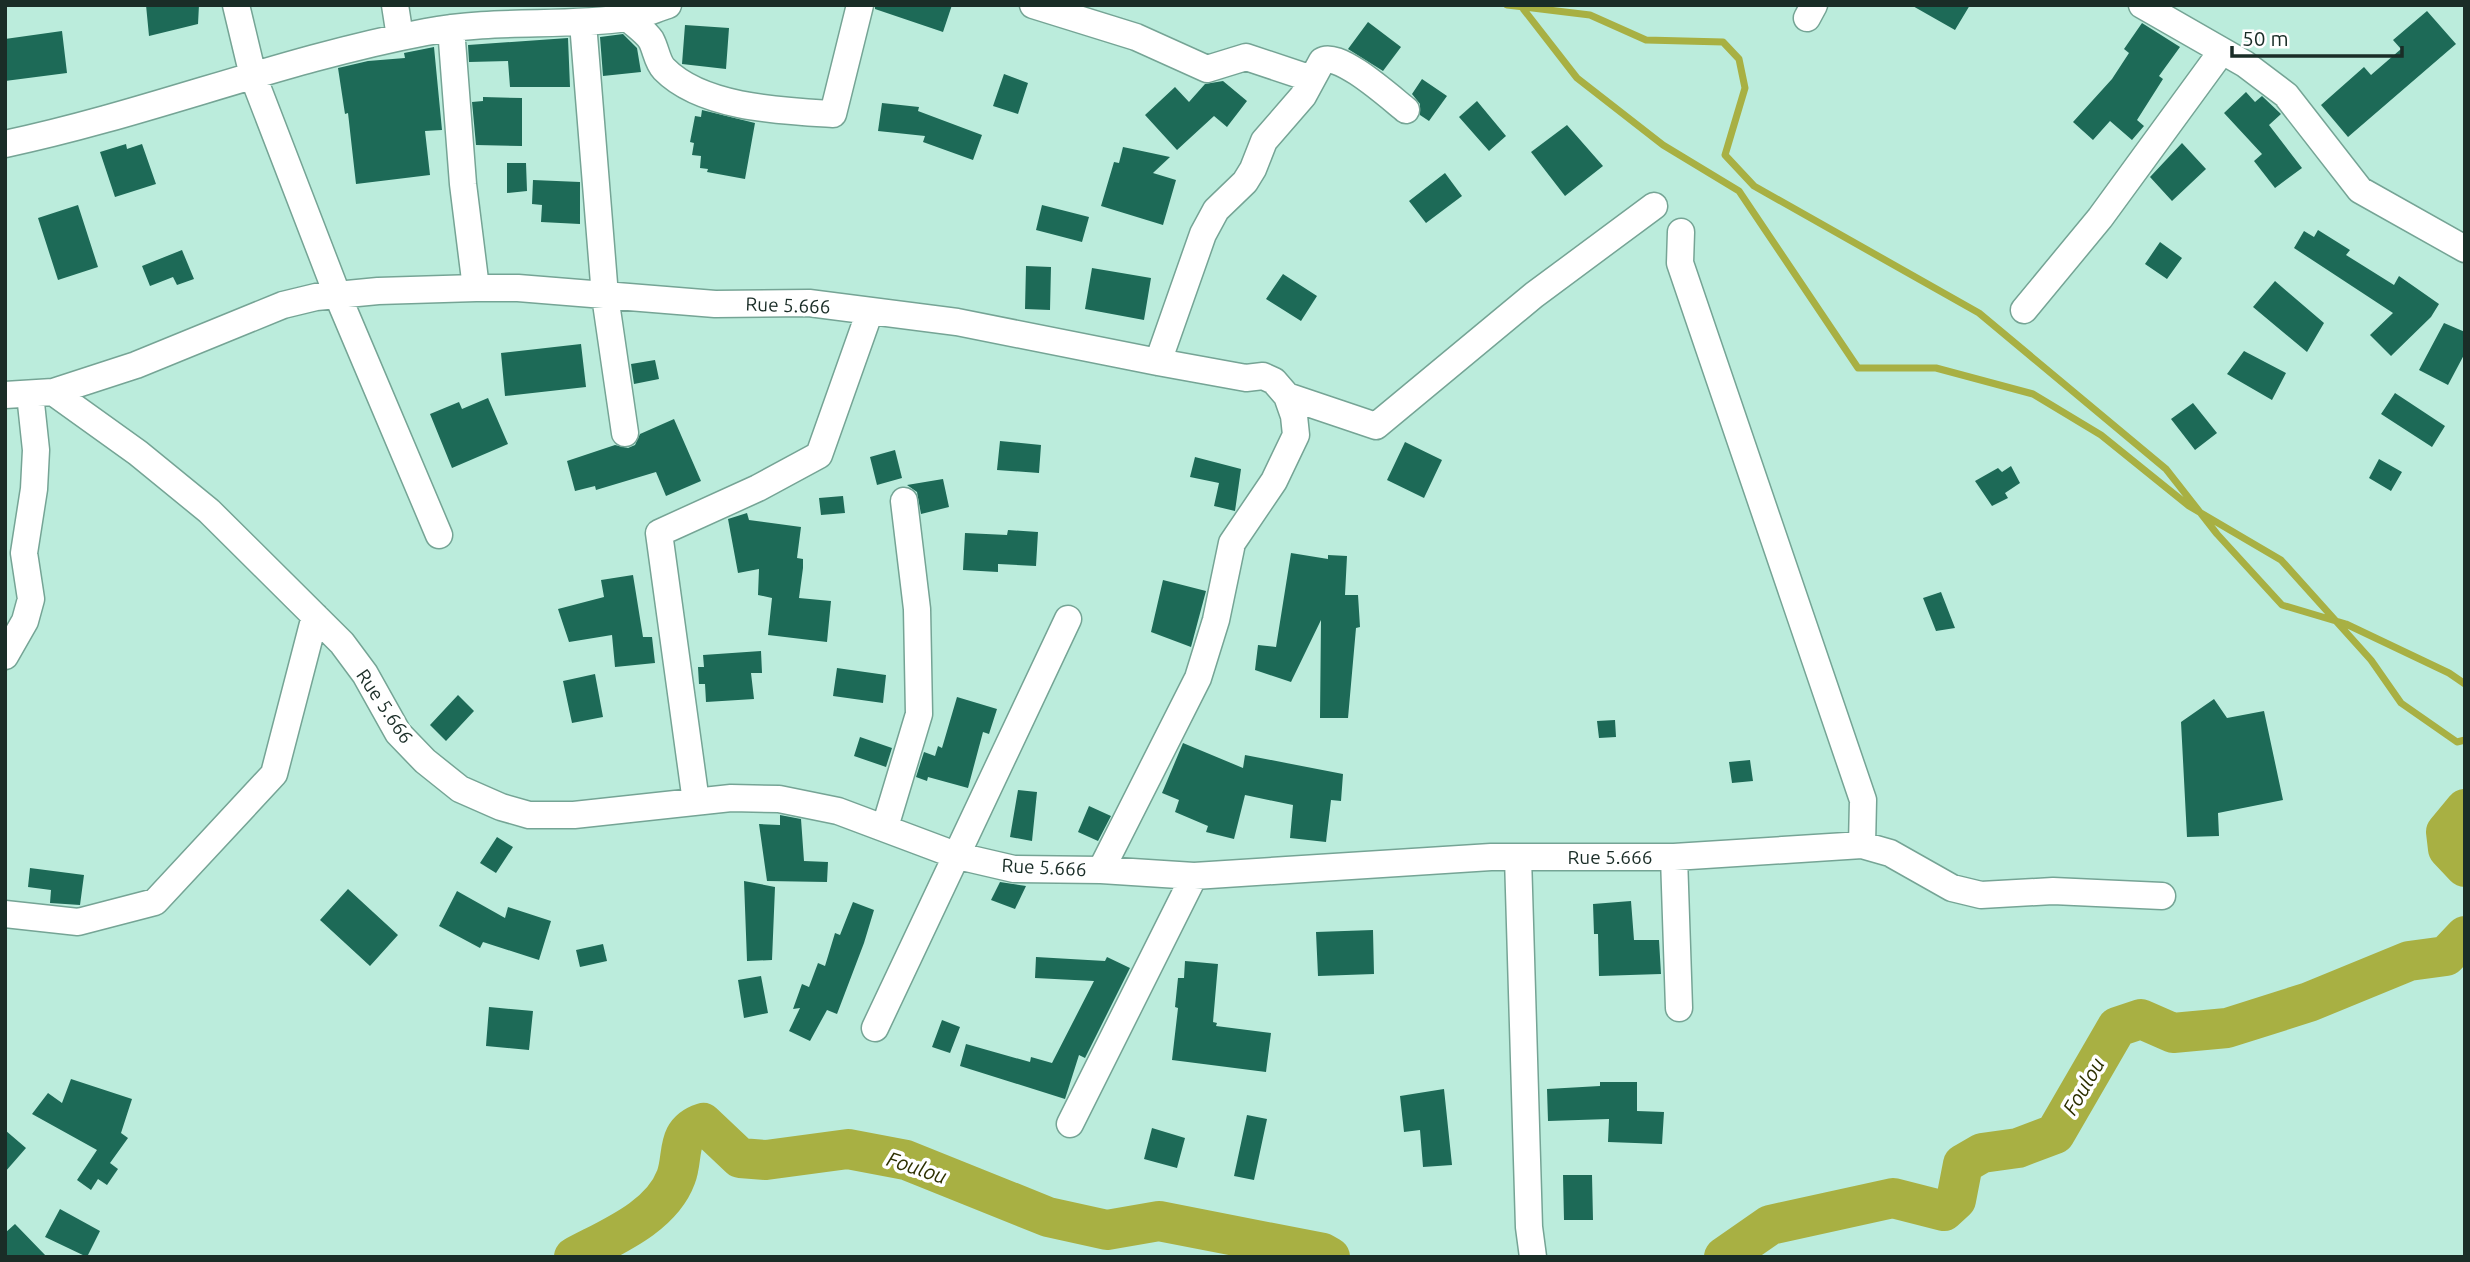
<svg xmlns="http://www.w3.org/2000/svg" width="2470" height="1262" viewBox="0 0 2470 1262" font-family="Ubuntu,sans-serif">
<style>
.lines{fill:none;stroke-linecap:round;stroke-linejoin:round}
.stream{stroke:#a8b043;stroke-width:7}
.river{stroke:#a8b043;stroke-width:40}
.building{fill:#1d6a57}
.street-casing{stroke:#75a495;stroke-width:29}
.street{stroke:#fff;stroke-width:26}
.labels{text-anchor:middle;dominant-baseline:central;stroke-width:7;stroke-linejoin:round;paint-order:stroke}
.street-label{font-size:19px;fill:#1a2d27;stroke:#fff}
.water-label{font-size:21px;font-style:italic;fill:#2d3001;stroke:#fff}
</style>
<rect width="100%" height="100%" fill="#bbecdc"/>
<g class="lines">
<path class="stream" d="M 1507,5 L 1590,15 L 1646,40 L 1723,42 L 1739,59 L 1745,88 L 1725,155 L 1754,186 L 1979,313 L 2166,469 L 2217,534 L 2282,605 L 2346,624 L 2449,673 L 2465,684
M 1521,6 L 1577,78 L 1663,145 L 1739,191 L 1858,368 L 1936,368 L 2033,394 L 2101,435 L 2189,506 L 2281,560 L 2371,660 L 2401,703 L 2457,742 L 2465,740"/>
<path class="river" d="M 2465,809 L 2446,832 L 2448,849 L 2465,867
M 574,1257 C 609,1238 661,1218 676,1177 C 684,1156 675,1132 703,1123 L 740,1158 L 766,1160 L 848,1149 L 906,1160 L 1048,1217 L 1107,1230 L 1159,1221 L 1323,1253 L 1330,1257
M 1724,1257 L 1770,1225 L 1893,1198 L 1944,1211 L 1956,1200 L 1963,1164 L 1982,1153 L 2018,1148 L 2055,1134 L 2117,1027 L 2141,1019 L 2173,1033 L 2227,1028 L 2309,1002 L 2409,961 L 2446,956 L 2465,936"/>
</g>
<path class="building" d="M 146,5 L 199,5 L 198,24 L 149,36 Z
M 875,5 L 952,5 L 943,32 L 875,9 Z
M 1911,5 L 1970,5 L 1955,30 Z
M 2427,11 L 2456,44 L 2348,137 L 2321,105 L 2364,67 L 2371,75 L 2401,49 L 2393,40 Z
M 1368,22 L 1401,47 L 1383,71 L 1348,49 Z
M 2142,23 L 2180,47 L 2159,76 L 2163,79 L 2137,120 L 2144,126 L 2132,140 L 2110,121 L 2093,140 L 2073,122 L 2112,79 L 2129,53 L 2124,49 Z
M 685,25 L 729,28 L 726,69 L 682,64 Z
M 62,31 L 67,73 L 5,81 L 5,39 Z
M 623,34 L 637,48 L 641,72 L 603,76 L 600,37 Z
M 568,38 L 570,87 L 510,87 L 508,61 L 469,62 L 468,45 Z
M 434,47 L 442,130 L 425,131 L 430,175 L 356,184 L 348,113 L 345,114 L 338,68 L 368,61 L 405,58 L 404,53 Z
M 1004,74 L 1028,83 L 1018,114 L 993,106 Z
M 1422,79 L 1447,96 L 1429,121 L 1420,115 L 1420,104 L 1412,94 Z
M 1223,81 L 1247,101 L 1227,127 L 1214,116 L 1177,150 L 1145,115 L 1175,87 L 1189,102 L 1205,84 Z
M 2246,92 L 2255,102 L 2262,96 L 2281,114 L 2269,125 L 2302,168 L 2275,188 L 2254,161 L 2262,154 L 2224,113 Z
M 483,97 L 522,98 L 522,146 L 476,145 L 472,102 L 483,101 Z
M 1477,101 L 1506,136 L 1489,151 L 1459,117 Z
M 882,103 L 919,107 L 918,111 L 982,135 L 973,160 L 923,142 L 925,136 L 878,131 Z
M 702,110 L 755,123 L 745,179 L 707,172 L 708,169 L 700,168 L 701,156 L 692,155 L 694,143 L 690,142 L 695,116 L 701,117 Z
M 1567,125 L 1603,166 L 1565,196 L 1531,152 Z
M 2182,143 L 2206,169 L 2172,201 L 2150,177 Z
M 126,144 L 127,149 L 142,144 L 156,184 L 115,197 L 100,152 Z
M 1123,147 L 1170,157 L 1153,173 L 1176,180 L 1163,225 L 1101,206 L 1114,162 L 1119,163 Z
M 507,163 L 526,163 L 527,191 L 507,193 Z
M 1445,173 L 1462,196 L 1426,223 L 1409,201 Z
M 533,180 L 580,182 L 580,224 L 541,222 L 542,205 L 532,204 Z
M 78,205 L 98,267 L 58,280 L 38,218 Z
M 1042,205 L 1089,217 L 1082,242 L 1036,230 Z
M 2318,230 L 2350,250 L 2346,255 L 2394,285 L 2399,276 L 2439,304 L 2431,317 L 2391,356 L 2370,335 L 2393,313 L 2294,248 L 2304,231 L 2314,237 Z
M 2160,242 L 2182,258 L 2167,279 L 2145,264 Z
M 182,250 L 194,279 L 177,285 L 173,277 L 150,286 L 142,266 Z
M 1026,266 L 1051,267 L 1050,310 L 1025,309 Z
M 1092,268 L 1151,278 L 1144,320 L 1085,309 Z
M 1283,274 L 1317,296 L 1301,321 L 1266,299 Z
M 2275,281 L 2324,323 L 2307,352 L 2253,307 Z
M 2444,323 L 2465,332 L 2465,353 L 2448,385 L 2419,370 Z
M 581,344 L 586,387 L 505,396 L 501,353 Z
M 2244,351 L 2286,373 L 2272,400 L 2227,374 Z
M 655,360 L 659,379 L 634,384 L 631,364 Z
M 2395,393 L 2445,426 L 2432,447 L 2381,414 Z
M 488,398 L 508,444 L 452,468 L 430,414 L 459,402 L 462,409 Z
M 2193,403 L 2217,433 L 2195,450 L 2171,419 Z
M 674,419 L 701,481 L 666,496 L 656,472 L 596,490 L 595,486 L 575,491 L 567,461 L 615,445 L 628,448 L 635,445 L 640,434 Z
M 1000,441 L 1041,445 L 1039,473 L 997,470 Z
M 1405,442 L 1442,460 L 1424,498 L 1387,480 Z
M 895,450 L 902,478 L 877,485 L 870,457 Z
M 1195,457 L 1241,469 L 1235,511 L 1214,506 L 1219,483 L 1190,477 Z
M 2379,459 L 2402,472 L 2391,491 L 2369,478 Z
M 2011,466 L 2020,483 L 2005,493 L 2008,498 L 1992,506 L 1975,481 L 1998,468 L 2002,472 Z
M 943,479 L 949,507 L 921,514 L 917,492 L 907,485 Z
M 843,496 L 845,513 L 821,515 L 819,498 Z
M 747,513 L 749,520 L 801,527 L 797,558 L 803,559 L 803,568 L 799,598 L 831,601 L 827,642 L 768,635 L 772,598 L 758,595 L 759,569 L 738,573 L 728,519 Z
M 1008,530 L 1038,532 L 1036,566 L 998,564 L 998,572 L 963,570 L 965,533 L 1007,535 Z
M 1291,553 L 1328,559 L 1328,555 L 1347,556 L 1345,595 L 1358,595 L 1360,627 L 1356,628 L 1348,718 L 1320,718 L 1321,620 L 1291,682 L 1255,670 L 1258,645 L 1276,647 Z
M 633,575 L 643,637 L 652,637 L 655,663 L 615,667 L 612,635 L 569,642 L 558,609 L 604,597 L 601,580 Z
M 1163,580 L 1206,591 L 1191,647 L 1151,632 Z
M 1941,592 L 1955,628 L 1936,631 L 1923,598 Z
M 761,651 L 762,673 L 751,673 L 754,699 L 706,702 L 705,684 L 699,684 L 698,667 L 704,667 L 703,655 Z
M 837,668 L 886,675 L 883,703 L 833,696 Z
M 595,674 L 603,717 L 572,723 L 563,681 Z
M 458,695 L 474,711 L 446,741 L 430,725 Z
M 957,697 L 997,709 L 989,734 L 983,732 L 968,788 L 928,777 L 927,781 L 916,777 L 924,752 L 935,756 L 938,746 L 942,748 Z
M 2214,699 L 2227,718 L 2264,711 L 2283,800 L 2218,813 L 2219,836 L 2187,837 L 2181,722 Z
M 1615,720 L 1616,737 L 1599,738 L 1597,721 Z
M 860,737 L 892,748 L 886,767 L 854,756 Z
M 1183,743 L 1243,768 L 1245,755 L 1343,774 L 1341,801 L 1331,800 L 1326,842 L 1290,838 L 1293,805 L 1245,795 L 1234,839 L 1206,832 L 1208,826 L 1175,812 L 1179,800 L 1162,793 Z
M 1750,760 L 1753,781 L 1732,783 L 1729,762 Z
M 1018,790 L 1037,792 L 1032,841 L 1010,837 Z
M 1089,806 L 1111,816 L 1098,841 L 1078,832 Z
M 780,815 L 801,819 L 804,861 L 828,862 L 827,882 L 767,881 L 759,824 L 780,825 Z
M 497,837 L 513,847 L 496,873 L 480,863 Z
M 30,868 L 84,875 L 80,905 L 50,903 L 51,890 L 28,887 Z
M 744,881 L 775,887 L 772,960 L 747,961 Z
M 1000,882 L 1026,886 L 1015,909 L 991,900 Z
M 348,889 L 398,935 L 370,966 L 320,920 Z
M 457,891 L 505,918 L 508,907 L 551,921 L 539,960 L 483,942 L 480,948 L 439,926 Z
M 1631,901 L 1634,940 L 1659,940 L 1661,974 L 1599,976 L 1598,934 L 1594,934 L 1593,904 Z
M 853,902 L 874,910 L 864,943 L 837,1014 L 827,1010 L 810,1041 L 789,1031 L 800,1008 L 793,1009 L 802,984 L 809,987 L 818,963 L 825,966 L 835,933 L 840,935 Z
M 1373,930 L 1374,974 L 1318,976 L 1316,932 Z
M 603,944 L 607,961 L 580,967 L 576,950 Z
M 1036,957 L 1105,961 L 1107,957 L 1130,968 L 1085,1058 L 1079,1055 L 1065,1099 L 960,1066 L 966,1044 L 1030,1062 L 1031,1057 L 1052,1063 L 1094,981 L 1035,978 Z
M 1185,961 L 1218,964 L 1213,1022 L 1217,1023 L 1216,1026 L 1271,1033 L 1266,1072 L 1172,1060 L 1178,1008 L 1175,1007 L 1178,978 L 1184,978 Z
M 761,976 L 768,1013 L 744,1018 L 738,980 Z
M 489,1007 L 533,1011 L 529,1050 L 486,1046 Z
M 942,1020 L 960,1027 L 950,1053 L 932,1047 Z
M 71,1079 L 132,1099 L 121,1133 L 128,1138 L 110,1163 L 118,1169 L 107,1185 L 98,1179 L 91,1190 L 77,1180 L 97,1150 L 32,1114 L 48,1093 L 62,1103 Z
M 1600,1082 L 1637,1082 L 1637,1111 L 1664,1112 L 1662,1144 L 1608,1142 L 1609,1119 L 1548,1121 L 1547,1089 L 1600,1086 Z
M 1444,1089 L 1452,1165 L 1423,1167 L 1420,1130 L 1404,1132 L 1400,1096 Z
M 1247,1115 L 1267,1119 L 1254,1180 L 1234,1176 Z
M 1152,1128 L 1185,1138 L 1177,1168 L 1144,1159 Z
M 5,1130 L 26,1148 L 5,1172 Z
M 1563,1175 L 1592,1175 L 1593,1220 L 1564,1220 Z
M 60,1209 L 100,1231 L 87,1257 L 45,1237 Z
M 15,1224 L 47,1257 L 5,1257 L 5,1233 Z"/>
<g class="lines">
<g class="street-casing">
<path id="street" d="M 236,5 L 253,76 L 337,294 L 439,535
M 395,5 L 400,37
M 1033,5 L 1136,37 L 1207,69 L 1246,57 L 1312,79
M 2142,5 L 2245,64 L 2286,95 L 2360,190 L 2465,249
M 628,18 C 635,25 646,32 651,40 C 656,49 657,62 664,69 C 702,108 782,111 833,114 L 860,5
M 1807,18 L 1814,5
M 583,23 L 605,296 L 625,433
M 451,28 L 463,184 L 476,288
M 5,144 C 147,114 283,59 426,32 C 493,19 561,27 627,18 C 641,16 655,9 668,5
M 1681,232 L 1680,263 L 1863,800 L 1862,845
M 2024,310 L 2100,218 L 2222,51
M 1158,362 L 1203,234 L 1216,210 L 1245,182 L 1253,169 L 1264,141 L 1303,96 L 1322,61 C 1338,50 1392,99 1406,110
M 53,392 L 136,365 L 283,305 L 316,297 L 378,291 L 476,288 L 518,288 L 715,304 L 809,303 L 957,322 L 1158,362 L 1246,378 L 1263,376 L 1274,381 L 1287,396 L 1294,416 L 1296,435 L 1274,481 L 1232,543 L 1216,620 L 1198,678 L 1101,870
M 5,395 L 53,392 L 138,453 L 209,511 L 342,643 L 365,674 L 398,733 L 425,761 L 460,789 L 501,807 L 529,815 L 574,815 L 731,798 L 779,799 L 838,811 L 958,856 L 1014,869 L 1101,870 L 1194,876 L 1491,857 L 1674,857 L 1862,845 L 1890,853 L 1952,888 L 1981,895 L 2053,891 L 2162,896
M 1287,396 L 1376,426 L 1534,295 L 1654,206
M 5,656 L 25,621 L 31,599 L 24,553 L 34,489 L 36,450 L 30,394
M 696,802 L 659,533 L 758,488 L 819,455 L 870,311
M 885,827 L 919,714 L 917,609 L 904,501
M 1518,857 L 1529,1227 L 1533,1257
M 1674,857 L 1679,1008
M 5,914 L 78,922 L 155,902 L 274,774 L 315,616
M 875,1028 L 1068,619
M 1070,1124 L 1194,876"/>
</g>
<use href="#street" class="street"/>
</g>
<g class="labels">
<g class="street-label">
<text transform="translate(788 305) rotate(2)">Rue 5.666</text>
<text transform="translate(385 706) rotate(56)">Rue 5.666</text>
<text x="1610" y="857">Rue 5.666</text>
<text transform="translate(1044 867) rotate(3)">Rue 5.666</text>
</g>
<g class="water-label">
<text transform="translate(2083 1086) rotate(-60)">Foulou</text>
<text transform="translate(917 1167) rotate(18)">Foulou</text>
</g>
</g>
<rect width="2470" height="1262" fill="none" stroke="#1a2d27" stroke-width="14"/>
<path d="M2232 46v10h170v-10" fill="none" stroke="#1a2d27" stroke-width="3.5"/>
<text x="2242" y="46" font-size="21" fill="#1a2d27" stroke="#ffffff" stroke-width="5" paint-order="stroke">50 m</text>
</svg>
